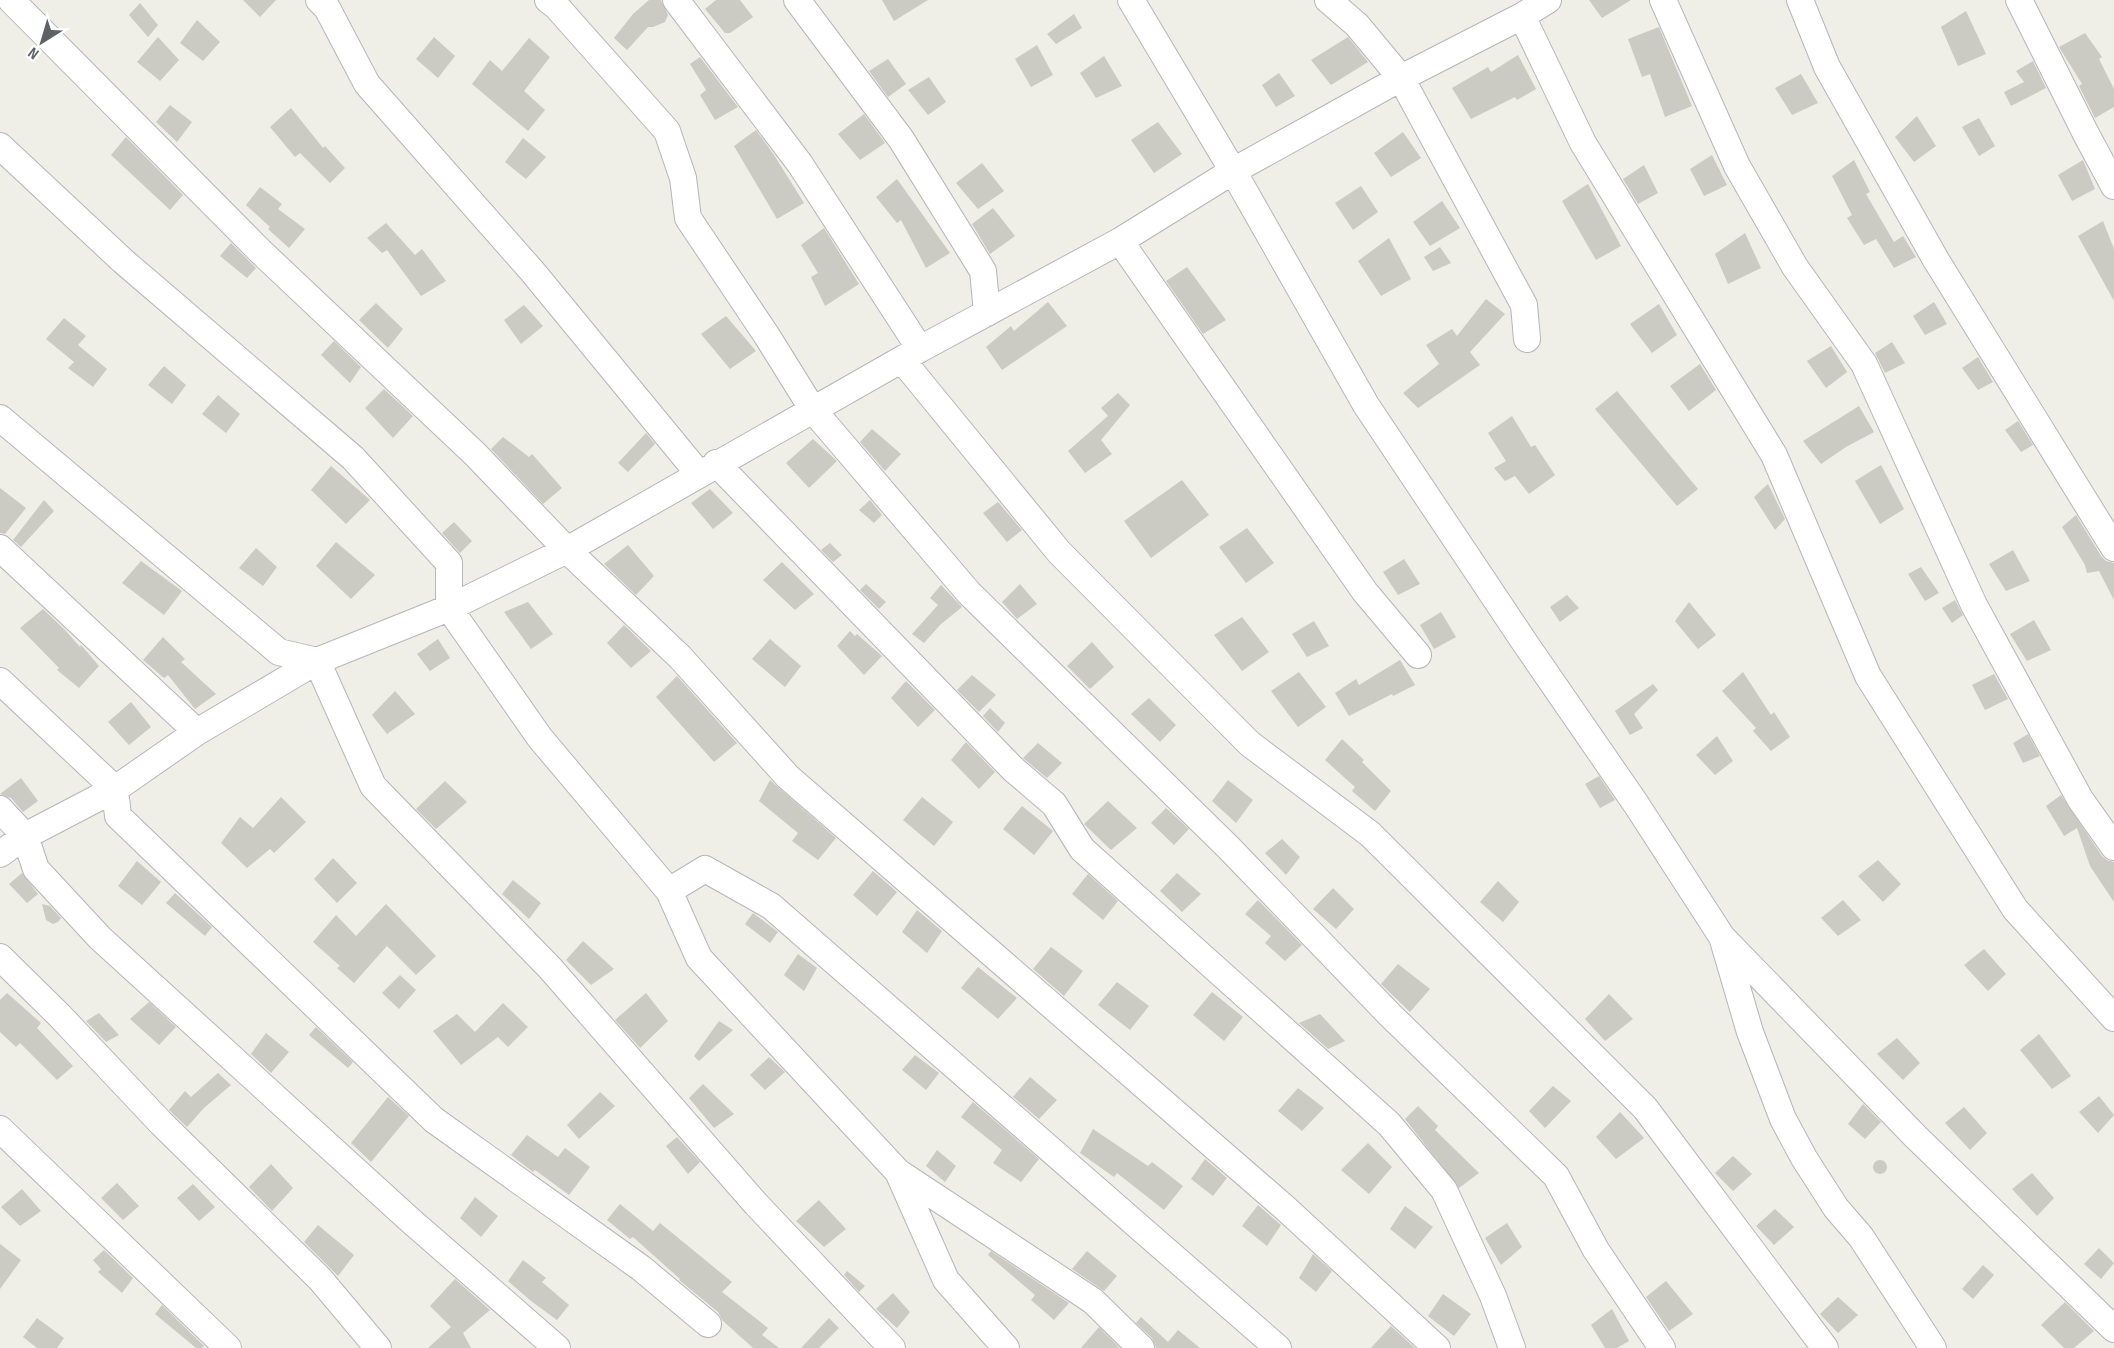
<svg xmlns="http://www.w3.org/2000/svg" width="2114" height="1348" viewBox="0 0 2114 1348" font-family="'Sofia Sans Condensed',sans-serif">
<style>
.building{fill:#cbcac3}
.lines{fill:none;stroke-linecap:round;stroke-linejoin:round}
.minor-casing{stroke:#b4b6ba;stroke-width:28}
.minor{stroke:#fff;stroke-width:26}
</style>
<rect width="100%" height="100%" fill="#efeee7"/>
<path class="building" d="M 243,0 L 276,0 L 260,17 Z
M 649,0 L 661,0 L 668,15 L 665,22 L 653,27 L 648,27 L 627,50 L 614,38 L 633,14 Z
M 716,0 L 740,0 L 753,17 L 730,33 L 725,33 L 705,9 Z
M 882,0 L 928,0 L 894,21 Z
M 1589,0 L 1631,0 L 1602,18 Z
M 140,3 L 158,25 L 148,37 L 129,15 Z
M 1966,11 L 1986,54 L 1958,66 L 1941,27 Z
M 1074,14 L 1082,28 L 1056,44 L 1047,34 Z
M 197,20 L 220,42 L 203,61 L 180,43 Z
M 1659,27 L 1692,106 L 1665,117 L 1650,74 L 1642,77 L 1628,39 Z
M 2085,33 L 2102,57 L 2099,59 L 2114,89 L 2114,107 L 2095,118 L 2079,86 L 2082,84 L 2059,47 Z
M 158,37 L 179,60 L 160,81 L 137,62 Z
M 434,37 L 455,56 L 438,78 L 416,59 Z
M 1348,37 L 1368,62 L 1331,85 L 1311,60 Z
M 529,38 L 550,57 L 524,91 L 545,110 L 528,131 L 472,84 L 490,60 L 502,71 Z
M 1037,45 L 1053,75 L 1031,87 L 1015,59 Z
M 1518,55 L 1536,89 L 1517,100 L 1515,97 L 1471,119 L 1452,88 L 1488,67 L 1491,72 Z
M 1104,56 L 1122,86 L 1096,98 L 1080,73 Z
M 700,57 L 738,107 L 715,120 L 700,95 L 706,90 L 690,64 Z
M 888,59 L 906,84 L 888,97 L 869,71 Z
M 2033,61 L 2046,88 L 2011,106 L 2004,92 L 2024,82 L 2016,71 Z
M 1279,73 L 1295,96 L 1276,107 L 1262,85 Z
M 1801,74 L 1818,103 L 1792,115 L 1775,88 Z
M 929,77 L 946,102 L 928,115 L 908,90 Z
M 170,105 L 192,122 L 177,142 L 156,122 Z
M 291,108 L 323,148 L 325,146 L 345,168 L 330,183 L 300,153 L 295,157 L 270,127 Z
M 864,114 L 885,143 L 860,160 L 838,134 Z
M 1917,116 L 1936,146 L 1914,162 L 1895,137 Z
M 1979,118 L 1995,146 L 1979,156 L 1962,127 Z
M 1158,122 L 1182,154 L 1154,173 L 1131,140 Z
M 756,130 L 774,155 L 804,203 L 777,219 L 734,146 Z
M 1403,132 L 1421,158 L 1391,177 L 1374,153 Z
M 126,137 L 183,195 L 170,210 L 111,155 Z
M 523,138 L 546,157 L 526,179 L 505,162 Z
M 1712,155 L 1727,185 L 1704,196 L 1690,169 Z
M 1854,160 L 1870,192 L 1866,194 L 1894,242 L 1903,236 L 1916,257 L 1894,268 L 1876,239 L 1864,245 L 1847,218 L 1852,215 L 1832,176 Z
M 2083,160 L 2095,189 L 2072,201 L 2058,175 Z
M 982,163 L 1004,191 L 978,209 L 956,183 Z
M 1644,165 L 1658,193 L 1638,204 L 1623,179 Z
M 897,179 L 950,253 L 926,268 L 901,220 L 897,223 L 876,197 Z
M 1588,184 L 1621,246 L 1596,260 L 1562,201 Z
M 1361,186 L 1378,212 L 1353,230 L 1335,203 Z
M 260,187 L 282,204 L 278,209 L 305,229 L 289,248 L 268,229 L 270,227 L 246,205 Z
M 1442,201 L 1460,228 L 1430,246 L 1413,222 Z
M 993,208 L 1015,236 L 990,254 L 972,224 Z
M 2103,221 L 2114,249 L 2114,301 L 2078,236 Z
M 386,223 L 415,255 L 422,249 L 446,281 L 421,296 L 387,250 L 382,253 L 367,238 Z
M 824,228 L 859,284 L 825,306 L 811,277 L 818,273 L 801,245 Z
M 1745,233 L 1761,268 L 1728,284 L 1715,254 Z
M 1389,238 L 1411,279 L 1381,296 L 1358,261 Z
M 231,243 L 256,268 L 247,278 L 220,256 Z
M 1440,247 L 1451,263 L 1433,271 L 1424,257 Z
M 1187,267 L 1226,320 L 1203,334 L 1166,281 Z
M 1486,299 L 1505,314 L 1470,352 L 1480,365 L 1418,408 L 1403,393 L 1439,364 L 1426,345 L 1452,329 L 1457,336 Z
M 1048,302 L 1067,326 L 1002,370 L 986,347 L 1011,326 L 1014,331 Z
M 1934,302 L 1947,324 L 1925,335 L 1913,316 Z
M 376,303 L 403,329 L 388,348 L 359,320 Z
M 1659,304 L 1677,335 L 1652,353 L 1630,324 Z
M 524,305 L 543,326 L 521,344 L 504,320 Z
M 726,316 L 756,351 L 730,369 L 701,334 Z
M 64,318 L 86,336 L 78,345 L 107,369 L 93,387 L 68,368 L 74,362 L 46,339 Z
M 334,341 L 361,367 L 350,383 L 321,355 Z
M 1892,342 L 1905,363 L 1885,373 L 1875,353 Z
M 1831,346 L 1847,372 L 1826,388 L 1807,361 Z
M 1978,357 L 1993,382 L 1978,390 L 1962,368 Z
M 1700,364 L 1716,390 L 1689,411 L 1670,386 Z
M 164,366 L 186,385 L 172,404 L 148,385 Z
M 384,389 L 413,416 L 393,438 L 365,408 Z
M 1617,391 L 1698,489 L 1677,506 L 1595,409 Z
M 1118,393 L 1130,405 L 1101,440 L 1112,454 L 1085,473 L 1068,451 L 1108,416 L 1101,408 Z
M 218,395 L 240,414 L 226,433 L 202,414 Z
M 1859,406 L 1874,432 L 1846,447 L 1821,464 L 1803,441 Z
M 1512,416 L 1531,447 L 1535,445 L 1555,475 L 1529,494 L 1515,476 L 1505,481 L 1494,468 L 1506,461 L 1488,433 Z
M 2018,421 L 2033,445 L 2021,452 L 2005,430 Z
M 872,429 L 901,454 L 885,471 L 860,442 Z
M 646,433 L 655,444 L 628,472 L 618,463 Z
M 503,437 L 529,457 L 532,454 L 562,488 L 543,504 L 491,449 Z
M 813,439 L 837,461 L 809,488 L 786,463 Z
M 1881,465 L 1904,509 L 1880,524 L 1855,481 Z
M 331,466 L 370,500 L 346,524 L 311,490 Z
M 1182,480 L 1209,515 L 1151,558 L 1124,521 Z
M 1768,484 L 1785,519 L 1775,530 L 1754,497 Z
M 0,488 L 26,508 L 5,534 L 0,533 Z
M 710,489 L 733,513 L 713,529 L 691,503 Z
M 44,500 L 54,511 L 21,547 L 13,540 Z
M 870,500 L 882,515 L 874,523 L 859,510 Z
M 998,502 L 1022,530 L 1007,542 L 983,513 Z
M 2076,515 L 2101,556 L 2106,561 L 2114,563 L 2114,600 L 2099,571 L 2087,573 L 2085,565 L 2062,527 Z
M 454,522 L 472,541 L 460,553 L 442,533 Z
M 1247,528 L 1274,563 L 1246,583 L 1219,547 Z
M 336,542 L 375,575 L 351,599 L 316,566 Z
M 830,543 L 842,555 L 833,562 L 821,550 Z
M 628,545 L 654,576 L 636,595 L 604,564 Z
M 256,548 L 277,567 L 263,586 L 239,568 Z
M 2013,550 L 2030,581 L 2006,591 L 1989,564 Z
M 1404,559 L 1420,584 L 1398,595 L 1383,572 Z
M 141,561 L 182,591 L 164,615 L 122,583 Z
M 782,562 L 814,594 L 795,610 L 763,580 Z
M 1921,567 L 1939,593 L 1925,601 L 1908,574 Z
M 866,584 L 886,602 L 879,609 L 860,590 Z
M 1020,584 L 1037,604 L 1017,619 L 1002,602 Z
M 941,585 L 962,607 L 940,625 L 924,643 L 912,634 L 938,605 L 930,598 Z
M 1567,595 L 1579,608 L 1560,622 L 1550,607 Z
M 1955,600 L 1963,615 L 1952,623 L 1942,608 Z
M 528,602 L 553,634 L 531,649 L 504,612 Z
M 1689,602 L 1716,635 L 1698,649 L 1675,621 Z
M 43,609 L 65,630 L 80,647 L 81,645 L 99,666 L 79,688 L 57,670 L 59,668 L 20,628 Z
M 1441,612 L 1456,637 L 1434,649 L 1420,625 Z
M 1242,617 L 1269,652 L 1242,671 L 1214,635 Z
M 2034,620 L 2051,650 L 2027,661 L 2010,634 Z
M 1314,621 L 1329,646 L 1307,657 L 1292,634 Z
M 624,625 L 651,651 L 631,668 L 607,643 Z
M 850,631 L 855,636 L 857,634 L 882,656 L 864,675 L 837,646 Z
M 163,637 L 185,659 L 181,662 L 216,694 L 195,709 L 168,675 L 164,678 L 143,660 Z
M 438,639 L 450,658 L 430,671 L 417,654 Z
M 770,639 L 801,666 L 785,687 L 752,659 Z
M 1092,642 L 1114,667 L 1090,689 L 1067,666 Z
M 1400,660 L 1415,685 L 1393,696 L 1392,694 L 1349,716 L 1335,693 L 1356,679 L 1359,685 Z
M 1299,672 L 1326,707 L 1298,727 L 1271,691 Z
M 1743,672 L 1771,715 L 1774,712 L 1790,737 L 1771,751 L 1753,731 L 1756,728 L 1722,691 Z
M 1994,674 L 2008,699 L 1985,710 L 1972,685 Z
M 972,675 L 996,695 L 979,712 L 957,690 Z
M 677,676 L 737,743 L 714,762 L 656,697 Z
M 906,681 L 935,710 L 918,727 L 891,698 Z
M 1653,684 L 1658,690 L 1634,714 L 1643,728 L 1630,735 L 1615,711 Z
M 395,691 L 415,714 L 387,734 L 372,715 Z
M 1149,698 L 1176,725 L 1160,742 L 1131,714 Z
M 131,702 L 151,727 L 129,745 L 108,722 Z
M 990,708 L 1005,723 L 998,732 L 983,716 Z
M 2028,734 L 2040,756 L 2023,763 L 2013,743 Z
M 1717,736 L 1733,761 L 1715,775 L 1696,755 Z
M 1342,739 L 1364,760 L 1362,762 L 1391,791 L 1375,811 L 1352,791 L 1355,787 L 1325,760 Z
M 966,742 L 995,772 L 979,789 L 951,760 Z
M 1038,743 L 1062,763 L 1047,778 L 1023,758 Z
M 1599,776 L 1615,800 L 1600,808 L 1585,784 Z
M 21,778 L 38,801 L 23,812 L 11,798 L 0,794 Z
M 770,780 L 836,838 L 818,860 L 792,841 L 798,833 L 759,801 Z
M 1228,780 L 1253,800 L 1236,823 L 1212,801 Z
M 445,781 L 467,802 L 436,829 L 416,809 Z
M 2061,795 L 2102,856 L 2107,860 L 2114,862 L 2114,902 L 2090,866 L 2077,828 L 2064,836 L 2046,806 Z
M 281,797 L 306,822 L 274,853 L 270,849 L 247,868 L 221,843 L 240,817 L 253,828 Z
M 922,797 L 953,822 L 934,846 L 903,820 Z
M 1108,801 L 1137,828 L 1111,850 L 1084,824 Z
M 1022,806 L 1053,831 L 1034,855 L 1003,829 Z
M 1166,808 L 1189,829 L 1174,845 L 1151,823 Z
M 1282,839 L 1300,857 L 1286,875 L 1265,853 Z
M 333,858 L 357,883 L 337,903 L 314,879 Z
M 1878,860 L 1901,884 L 1883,902 L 1858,876 Z
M 137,861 L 161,882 L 142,905 L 118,886 Z
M 873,871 L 897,892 L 877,916 L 853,895 Z
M 22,873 L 38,894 L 27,903 L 9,884 Z
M 1177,873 L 1201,894 L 1182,912 L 1160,891 Z
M 1088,874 L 1118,901 L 1103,920 L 1072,894 Z
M 513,880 L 541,903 L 529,919 L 502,894 Z
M 1498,881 L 1519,902 L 1503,922 L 1480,902 Z
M 1333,888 L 1354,909 L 1336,929 L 1313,909 Z
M 175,893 L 212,927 L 205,936 L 166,903 Z
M 1258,900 L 1302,945 L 1285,961 L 1265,943 L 1271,936 L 1245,914 Z
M 1843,900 L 1861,920 L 1838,936 L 1821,918 Z
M 42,904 L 50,906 L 61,918 L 58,922 L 53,924 L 46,920 Z
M 386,904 L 436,956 L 416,975 L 387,946 L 354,983 L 337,968 L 340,966 L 313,942 L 336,915 L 356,936 Z
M 917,910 L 942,931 L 927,953 L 902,932 Z
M 753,913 L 778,932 L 770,943 L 745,924 Z
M 583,941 L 614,969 L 591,985 L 566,960 Z
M 1051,947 L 1083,971 L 1064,996 L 1033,969 Z
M 1984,949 L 2006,974 L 1988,991 L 1964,965 Z
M 798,954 L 817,968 L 804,991 L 784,975 Z
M 1398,964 L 1430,989 L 1410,1012 L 1381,984 Z
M 978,967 L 1017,998 L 998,1019 L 961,988 Z
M 400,975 L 416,990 L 399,1009 L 382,993 Z
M 1117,982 L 1149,1006 L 1130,1030 L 1098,1005 Z
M 1212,992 L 1243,1017 L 1224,1041 L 1193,1015 Z
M 7,993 L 41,1023 L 37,1028 L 73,1066 L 57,1080 L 20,1043 L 16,1047 L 0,1032 L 0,1000 Z
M 646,993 L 668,1021 L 640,1048 L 615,1020 Z
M 1609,994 L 1633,1019 L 1605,1041 L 1585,1019 Z
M 149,1002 L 176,1027 L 159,1045 L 130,1019 Z
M 503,1003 L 528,1027 L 508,1047 L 498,1037 L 461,1065 L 433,1031 L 457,1014 L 475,1032 Z
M 99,1013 L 119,1035 L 106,1042 L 86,1021 Z
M 1320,1014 L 1345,1041 L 1328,1049 L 1299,1023 Z
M 719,1021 L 733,1030 L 699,1061 L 694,1056 Z
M 316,1027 L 353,1062 L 348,1068 L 309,1035 Z
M 266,1033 L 289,1052 L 271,1073 L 251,1054 Z
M 2039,1034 L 2071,1076 L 2052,1089 L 2020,1050 Z
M 1897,1038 L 1920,1063 L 1903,1080 L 1877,1054 Z
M 915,1055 L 939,1073 L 926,1090 L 902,1070 Z
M 769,1057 L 785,1072 L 765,1090 L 750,1075 Z
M 218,1073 L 231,1085 L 204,1108 L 187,1127 L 169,1110 L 185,1091 L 191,1097 Z
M 1030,1077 L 1057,1100 L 1039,1119 L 1013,1097 Z
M 703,1084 L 734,1114 L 714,1128 L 689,1098 Z
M 1553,1086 L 1571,1101 L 1545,1128 L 1529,1111 Z
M 1298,1088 L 1324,1108 L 1302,1131 L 1278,1111 Z
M 600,1092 L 615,1106 L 579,1139 L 567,1125 Z
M 2099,1096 L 2114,1115 L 2098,1133 L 2079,1112 Z
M 388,1097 L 409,1116 L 371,1162 L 351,1143 Z
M 973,1102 L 1039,1159 L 1021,1182 L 993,1163 L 1002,1150 L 961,1117 Z
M 1863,1104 L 1881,1122 L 1865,1139 L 1848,1124 Z
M 1418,1106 L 1438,1126 L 1435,1130 L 1479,1173 L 1459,1188 L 1405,1119 Z
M 1964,1107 L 1987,1133 L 1970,1150 L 1945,1123 Z
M 1620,1112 L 1644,1138 L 1616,1159 L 1596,1137 Z
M 1093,1129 L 1148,1166 L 1152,1162 L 1183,1186 L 1164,1210 L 1117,1173 L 1114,1177 L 1080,1153 Z
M 527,1135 L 558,1157 L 565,1148 L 590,1167 L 569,1195 L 535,1170 L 533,1172 L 511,1155 Z
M 677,1137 L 700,1162 L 688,1174 L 666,1146 Z
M 1368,1143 L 1392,1167 L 1369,1194 L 1341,1170 Z
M 937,1150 L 956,1166 L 945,1182 L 926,1166 Z
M 1733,1156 L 1752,1174 L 1733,1191 L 1715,1173 Z
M 1205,1159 L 1227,1178 L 1213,1196 L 1191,1179 Z
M1873 1167a7 7 0 1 1 14 0a7 7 0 1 1-14 0Z
M 271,1164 L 293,1188 L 272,1211 L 249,1187 Z
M 2032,1173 L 2054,1198 L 2037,1216 L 2012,1189 Z
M 117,1183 L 139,1206 L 123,1220 L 101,1198 Z
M 193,1184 L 215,1207 L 199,1221 L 177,1198 Z
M 22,1189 L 41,1211 L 20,1226 L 1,1207 Z
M 475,1197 L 498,1216 L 481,1237 L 460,1218 Z
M 819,1200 L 846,1229 L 824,1247 L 796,1221 Z
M 620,1204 L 653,1231 L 660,1223 L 732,1282 L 722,1292 L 768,1328 L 762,1335 L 779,1348 L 753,1348 L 722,1320 L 718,1312 L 679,1280 L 680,1279 L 633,1237 L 630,1239 L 607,1220 Z
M 1258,1205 L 1281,1225 L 1267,1246 L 1242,1226 Z
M 1405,1206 L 1433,1227 L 1415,1249 L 1390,1229 Z
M 1775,1209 L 1794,1227 L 1774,1245 L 1756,1226 Z
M 1507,1223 L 1522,1247 L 1501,1265 L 1485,1238 Z
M 318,1225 L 354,1255 L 338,1276 L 304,1242 Z
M 0,1244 L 21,1260 L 0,1289 Z
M 2099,1248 L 2114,1263 L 2101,1279 L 2084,1264 Z
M 104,1250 L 133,1278 L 122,1293 L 98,1272 L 101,1269 L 93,1260 Z
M 991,1251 L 1069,1303 L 1054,1320 L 1031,1300 L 1035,1295 L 988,1255 Z
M 1087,1251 L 1117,1276 L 1104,1291 L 1072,1269 Z
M 1313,1254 L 1332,1271 L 1316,1292 L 1299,1278 Z
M 523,1260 L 546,1278 L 542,1282 L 569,1305 L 557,1320 L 531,1301 L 508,1281 Z
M 1983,1265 L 1994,1275 L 1973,1299 L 1962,1289 Z
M 847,1271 L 865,1286 L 859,1292 L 844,1275 Z
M 455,1279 L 490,1310 L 463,1333 L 471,1348 L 428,1348 L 451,1327 L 430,1306 Z
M 1666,1281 L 1693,1314 L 1669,1331 L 1646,1297 Z
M 893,1293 L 910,1312 L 897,1328 L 876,1309 Z
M 1443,1294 L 1471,1314 L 1454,1336 L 1428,1316 Z
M 1838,1297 L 1858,1315 L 1838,1333 L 1820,1314 Z
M 2065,1302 L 2094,1331 L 2074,1348 L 2064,1348 L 2041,1325 Z
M 162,1305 L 204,1346 L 202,1348 L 196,1348 L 155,1314 Z
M 1612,1309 L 1629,1341 L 1617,1348 L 1605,1348 L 1591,1325 Z
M 1141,1317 L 1168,1342 L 1178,1330 L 1200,1348 L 1156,1348 L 1152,1338 L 1136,1323 Z
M 37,1318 L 64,1338 L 57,1348 L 37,1348 L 23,1337 Z
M 829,1318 L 839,1328 L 819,1348 L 801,1348 Z
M 1391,1326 L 1415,1348 L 1371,1348 Z
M 1099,1327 L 1120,1348 L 1081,1348 Z"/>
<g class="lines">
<g class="minor-casing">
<path id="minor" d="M 11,0 L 260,251 L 475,454 L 567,550 L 680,657 L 788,777 L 1284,1207 L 1437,1348
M 319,0 L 327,8 L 367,84 L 532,271 L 699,474
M 548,0 L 557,7 L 667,131 L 683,178 L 688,218 L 767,336 L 813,410 L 969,593 L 1228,847 L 1390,1015 L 1556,1176 L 1596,1250 L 1662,1348
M 676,0 L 800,164 L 920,349
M 797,0 L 901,139 L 983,271 L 987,313
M 1131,0 L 1233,171 L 1366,405 L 1525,643 L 1636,804 L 1722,937 L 1916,1137 L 2114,1329
M 1328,0 L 1357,25 L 1401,78 L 1524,305 L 1527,339
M 1663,0 L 1737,166 L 1795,267 L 1864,364 L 1974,605 L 2080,799 L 2114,847
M 1800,0 L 1827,67 L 1936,260 L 2114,548
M 2019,0 L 2086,134 L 2114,186
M 1522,16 L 1583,143 L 1774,455 L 1868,676 L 2015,909 L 2114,1018
M 0,146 L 123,261 L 353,458 L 449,563 L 449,608 L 540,738 L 669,891 L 699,958 L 898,1172 L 946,1280 L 1006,1348
M 1120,241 L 1365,592 L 1418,655
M 902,360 L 1059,552 L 1250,744 L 1370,834 L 1645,1108 L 1825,1348
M 0,418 L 279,652 L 317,661 L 373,786 L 550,968 L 756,1204 L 892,1348
M 716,463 L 1013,769 L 1054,804 L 1082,849 L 1389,1124 L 1444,1190 L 1493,1296 L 1512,1348
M 0,548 L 197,732
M 0,681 L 115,789 L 118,816 L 434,1120 L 641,1268 L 708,1324
M 0,809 L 25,836 L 36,869 L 100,938 L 410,1220 L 557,1348
M 0,854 L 25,836 L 115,789 L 197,732 L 317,661 L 449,608 L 567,550 L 920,349 L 1120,241 L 1233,171 L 1401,78 L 1522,16 L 1548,0
M 669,891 L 705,869 L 771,906 L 1278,1348
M 1723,940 L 1750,1032 L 1783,1119 L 1804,1158 L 1836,1208 L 1861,1237 L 1933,1348
M 0,957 L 60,1016 L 162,1124 L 320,1279 L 378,1348
M 0,1129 L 228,1348
M 898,1172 L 1093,1301 L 1141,1348"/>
</g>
<use href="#minor" class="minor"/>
</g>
<g transform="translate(42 42) rotate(217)" stroke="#ffffff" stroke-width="4.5" paint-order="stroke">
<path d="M0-4.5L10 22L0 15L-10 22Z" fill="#5e6166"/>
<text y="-9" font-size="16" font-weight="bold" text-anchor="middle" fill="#5e6166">N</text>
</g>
</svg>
